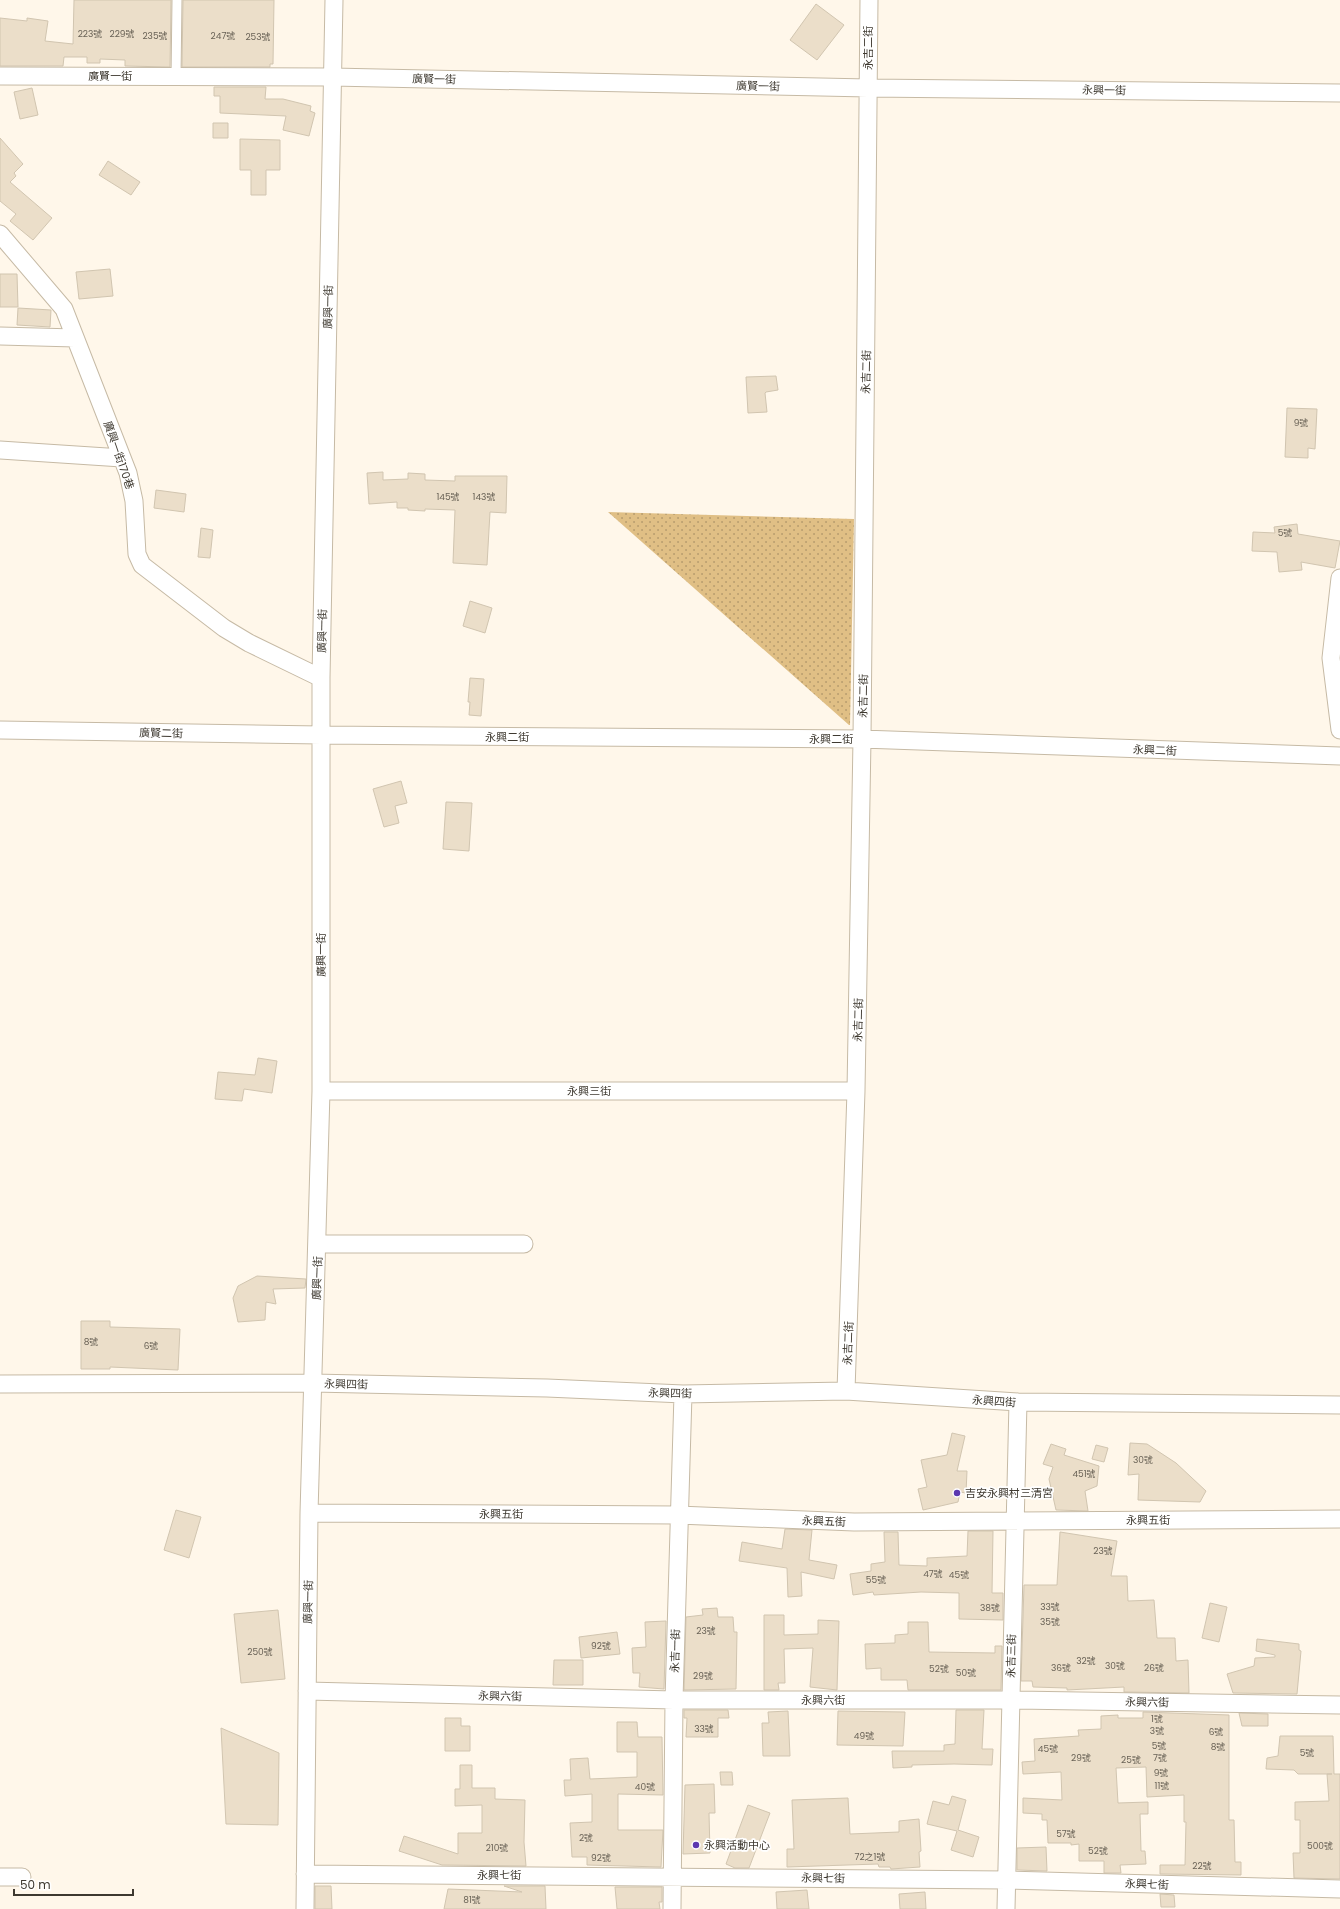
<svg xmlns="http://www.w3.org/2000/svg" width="1340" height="1909" viewBox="0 0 1340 1909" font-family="Poppins,'Noto Sans TC',sans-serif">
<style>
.green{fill:url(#green-dots)}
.building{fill:#ebdec9;stroke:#d1c5b0}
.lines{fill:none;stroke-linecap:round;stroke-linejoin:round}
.lane-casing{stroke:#c6baa5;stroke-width:11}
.street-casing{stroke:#c6baa5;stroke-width:19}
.lane{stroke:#fff;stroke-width:9}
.street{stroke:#fff;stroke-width:17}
.poi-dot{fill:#5c38b0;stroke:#fff;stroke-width:1.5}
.labels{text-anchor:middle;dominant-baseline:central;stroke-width:3.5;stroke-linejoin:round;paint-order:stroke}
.number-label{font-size:9px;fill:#696256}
.street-label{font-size:11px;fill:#3e3930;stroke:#fff}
.poi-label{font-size:11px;fill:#3e3930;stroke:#fff;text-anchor:start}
</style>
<defs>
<pattern id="green-dots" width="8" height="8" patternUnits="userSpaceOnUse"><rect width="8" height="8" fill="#e0bf85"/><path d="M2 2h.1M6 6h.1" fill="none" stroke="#b79c6d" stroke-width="1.8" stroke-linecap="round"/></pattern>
</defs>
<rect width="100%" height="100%" fill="#fff7ea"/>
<path class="green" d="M 608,512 L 854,519 L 850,725 L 849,725 Z"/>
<path class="building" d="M 74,0 L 171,0 L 170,67 L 125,66 L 125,60 L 100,59 L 100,63 L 87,63 L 87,57 L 64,57 L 63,66 L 0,66 L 0,18 L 27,21 L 27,18 L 48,21 L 45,41 L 73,44 Z
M 183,0 L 274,0 L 273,64 L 270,64 L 270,67 L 182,67 Z
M 816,4 L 844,25 L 817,60 L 790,40 Z
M 214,87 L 266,87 L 265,99 L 283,99 L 311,106 L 310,111 L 315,113 L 309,136 L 283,130 L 286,116 L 220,113 L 220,96 L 214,96 Z
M 32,88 L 38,115 L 20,119 L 14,92 Z
M 213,123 L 228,123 L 228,138 L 213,138 Z
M 0,138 L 23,164 L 14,173 L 16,176 L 10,182 L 52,218 L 33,240 L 10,221 L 16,214 L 0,201 Z
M 240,139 L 280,140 L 280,170 L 266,170 L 266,195 L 251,195 L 251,170 L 240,170 Z
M 108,161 L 140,182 L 131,195 L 99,175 Z
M 110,269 L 113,296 L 79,299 L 76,272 Z
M 0,274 L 17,274 L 18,307 L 0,307 Z
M 18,308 L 51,310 L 50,327 L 17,325 Z
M 776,376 L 778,390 L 766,392 L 765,393 L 767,412 L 748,413 L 746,377 Z
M 1287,408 L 1317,409 L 1315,449 L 1308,448 L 1308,458 L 1285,457 Z
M 383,472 L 383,480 L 408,479 L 408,473 L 425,474 L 425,480 L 455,481 L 455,476 L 507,476 L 506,513 L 490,512 L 487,565 L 453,563 L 455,510 L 425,509 L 425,511 L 408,510 L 408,508 L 397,508 L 397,502 L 369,504 L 367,473 Z
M 156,490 L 186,494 L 184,512 L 154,508 Z
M 1297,524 L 1298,534 L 1340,541 L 1335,568 L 1301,562 L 1302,570 L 1279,572 L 1277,552 L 1252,551 L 1253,532 L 1275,533 L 1274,527 Z
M 201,528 L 213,530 L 210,558 L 198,557 Z
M 470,601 L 492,608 L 485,633 L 463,626 Z
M 470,678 L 484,679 L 481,716 L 469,715 L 470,702 L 468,702 Z
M 401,781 L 407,803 L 395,806 L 399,823 L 384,827 L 373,789 Z
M 446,802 L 472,803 L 469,851 L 443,849 Z
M 258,1058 L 277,1061 L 272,1093 L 244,1089 L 242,1101 L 215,1099 L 218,1072 L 255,1075 Z
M 257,1276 L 306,1279 L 305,1288 L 273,1289 L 276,1304 L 266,1302 L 265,1320 L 238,1322 L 233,1298 L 238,1286 Z
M 81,1321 L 110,1321 L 110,1327 L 180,1329 L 178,1370 L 110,1367 L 110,1369 L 81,1369 Z
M 952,1433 L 965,1436 L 957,1471 L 967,1471 L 966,1493 L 960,1492 L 958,1502 L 923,1510 L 918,1489 L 927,1487 L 921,1460 L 947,1455 Z
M 1130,1443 L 1147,1444 L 1176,1463 L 1206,1491 L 1200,1502 L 1138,1500 L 1139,1474 L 1128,1475 Z
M 1051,1444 L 1066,1449 L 1064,1455 L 1099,1466 L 1097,1486 L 1085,1491 L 1088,1511 L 1056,1510 L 1049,1479 L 1053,1467 L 1043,1464 Z
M 1096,1445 L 1108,1448 L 1104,1462 L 1092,1459 Z
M 176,1510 L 201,1517 L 189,1558 L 164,1550 Z
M 785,1529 L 812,1530 L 809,1560 L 837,1565 L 834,1579 L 801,1572 L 802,1596 L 788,1597 L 787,1568 L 739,1561 L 742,1542 L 782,1549 Z
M 968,1531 L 993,1531 L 992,1593 L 1003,1593 L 1003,1620 L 959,1619 L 959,1593 L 921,1592 L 874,1595 L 873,1592 L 853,1595 L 850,1574 L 871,1571 L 871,1564 L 885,1562 L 884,1532 L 898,1532 L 899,1565 L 927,1566 L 927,1558 L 967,1556 Z
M 1060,1532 L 1117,1541 L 1111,1576 L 1127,1576 L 1128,1601 L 1154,1600 L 1157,1638 L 1175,1638 L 1176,1661 L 1188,1660 L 1189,1693 L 1124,1692 L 1124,1687 L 1067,1690 L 1067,1688 L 1033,1687 L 1032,1681 L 1021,1681 L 1024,1585 L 1057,1585 Z
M 1210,1603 L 1227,1607 L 1219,1642 L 1202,1638 Z
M 717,1608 L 718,1617 L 733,1617 L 734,1632 L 737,1632 L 736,1689 L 684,1690 L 686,1617 L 703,1615 L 702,1609 Z
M 278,1610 L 285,1679 L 241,1683 L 234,1614 Z
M 764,1615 L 784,1615 L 784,1635 L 818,1634 L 818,1620 L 839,1621 L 837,1690 L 810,1687 L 813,1648 L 784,1649 L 785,1683 L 778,1683 L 779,1690 L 764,1690 Z
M 666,1621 L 664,1689 L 639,1687 L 640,1673 L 633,1673 L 632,1648 L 646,1647 L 645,1622 Z
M 908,1622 L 928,1622 L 929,1652 L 995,1653 L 995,1646 L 1002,1646 L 1001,1690 L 908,1690 L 907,1680 L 881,1680 L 881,1668 L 866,1669 L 865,1644 L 895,1643 L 895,1635 L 908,1634 Z
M 617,1632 L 620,1654 L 581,1658 L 579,1637 Z
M 1257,1639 L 1299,1644 L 1299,1650 L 1301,1651 L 1297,1694 L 1233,1693 L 1227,1674 L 1254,1666 L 1255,1658 L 1275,1657 L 1275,1655 L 1256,1651 Z
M 554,1660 L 583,1660 L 583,1685 L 553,1685 Z
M 684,1710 L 728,1710 L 729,1718 L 718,1718 L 718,1737 L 686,1737 L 687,1718 L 684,1718 Z
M 956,1710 L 984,1710 L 982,1749 L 993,1749 L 992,1765 L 954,1764 L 912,1765 L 912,1767 L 893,1768 L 892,1751 L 944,1751 L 944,1745 L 955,1744 Z
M 788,1711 L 790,1756 L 763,1756 L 762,1723 L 769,1723 L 768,1712 Z
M 838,1711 L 905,1712 L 903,1746 L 837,1745 Z
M 1143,1712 L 1229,1715 L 1229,1820 L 1234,1820 L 1235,1862 L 1241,1862 L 1241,1875 L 1160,1874 L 1160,1865 L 1185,1865 L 1186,1822 L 1184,1822 L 1184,1795 L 1147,1797 L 1146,1767 L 1116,1768 L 1118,1803 L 1148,1802 L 1148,1814 L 1140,1814 L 1141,1851 L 1145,1851 L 1146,1864 L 1120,1865 L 1121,1873 L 1104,1873 L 1104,1861 L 1079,1861 L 1079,1844 L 1071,1845 L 1071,1843 L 1048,1843 L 1047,1820 L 1042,1820 L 1042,1814 L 1023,1813 L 1023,1798 L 1062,1800 L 1061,1772 L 1023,1774 L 1022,1762 L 1035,1761 L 1034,1739 L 1079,1736 L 1078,1730 L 1101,1729 L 1101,1716 L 1118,1715 L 1118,1718 L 1143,1718 Z
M 1239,1713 L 1268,1714 L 1268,1726 L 1242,1726 Z
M 445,1718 L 461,1718 L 461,1726 L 470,1726 L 470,1751 L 445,1751 Z
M 617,1722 L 637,1722 L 638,1737 L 662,1737 L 663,1795 L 618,1794 L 618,1830 L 663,1830 L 661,1867 L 587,1865 L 587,1857 L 572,1857 L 570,1823 L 592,1822 L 592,1794 L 565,1796 L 564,1780 L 571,1780 L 570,1759 L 588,1758 L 590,1779 L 637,1777 L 637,1752 L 617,1752 Z
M 221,1728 L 279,1753 L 278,1825 L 226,1824 Z
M 1280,1736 L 1333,1736 L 1334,1774 L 1340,1774 L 1340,1879 L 1294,1878 L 1293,1853 L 1300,1853 L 1300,1820 L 1295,1820 L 1295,1802 L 1329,1801 L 1327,1774 L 1332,1774 L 1298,1774 L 1294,1770 L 1266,1769 L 1267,1758 L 1278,1756 Z
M 460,1765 L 472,1765 L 472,1788 L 495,1788 L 495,1799 L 525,1800 L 524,1842 L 526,1866 L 442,1865 L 399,1851 L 404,1836 L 458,1854 L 458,1833 L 482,1833 L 482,1805 L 455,1806 L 455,1789 L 460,1789 Z
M 720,1772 L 732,1772 L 733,1785 L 721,1785 Z
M 714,1784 L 715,1813 L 709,1813 L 710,1853 L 683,1854 L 685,1785 Z
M 952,1796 L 966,1800 L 958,1830 L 979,1837 L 973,1857 L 951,1850 L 957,1831 L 927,1824 L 933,1801 L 949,1805 Z
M 848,1798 L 850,1834 L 899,1832 L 899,1821 L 919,1819 L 921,1851 L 919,1852 L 920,1867 L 891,1869 L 890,1867 L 879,1867 L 878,1864 L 787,1867 L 787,1849 L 794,1849 L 792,1800 Z
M 748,1805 L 770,1813 L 749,1868 L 735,1868 L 726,1864 Z
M 1046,1847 L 1047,1871 L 1017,1870 L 1017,1848 Z
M 315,1886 L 331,1886 L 332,1909 L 315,1909 Z
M 504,1886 L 545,1886 L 546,1909 L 444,1909 L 448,1889 L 522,1892 Z
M 615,1887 L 662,1887 L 662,1902 L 659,1902 L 660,1909 L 617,1909 Z
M 807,1890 L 809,1909 L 777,1909 L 776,1892 Z
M 925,1892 L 926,1909 L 900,1909 L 899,1894 Z
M 1160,1894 L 1174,1895 L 1175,1907 L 1161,1907 Z"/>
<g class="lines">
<g class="lane-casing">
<path id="lane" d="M 176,77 L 177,0"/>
</g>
<g class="street-casing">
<path id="street" d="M 0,76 L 332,77 L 868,88 L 1340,93
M 0,234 L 64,309 L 128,473 L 134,501 L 137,554 L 142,565 L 224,628 L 249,643 L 321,678
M 0,336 L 75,338
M 0,450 L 122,458
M 1340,578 L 1331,658 L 1340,730
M 0,730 L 321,735 L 862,739 L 1340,756
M 321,1091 L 856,1091
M 318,1244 L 524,1244
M 0,1384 L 313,1383 L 547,1388 L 683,1394 L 846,1391 L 1018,1402 L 1340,1405
M 846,1391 L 856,1091 L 862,739 L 869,0
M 309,1513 L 678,1515 L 854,1522 L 1340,1519
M 307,1691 L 674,1700 L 1010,1700 L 1340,1705
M 305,1874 L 1007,1880 L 1340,1889
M 0,1877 L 22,1877
M 305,1909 L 309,1513 L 321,1091 L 321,678 L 334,0
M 672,1909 L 674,1700 L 683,1394
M 1006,1909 L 1018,1402"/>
</g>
<use href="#lane" class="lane"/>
<use href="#street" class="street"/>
</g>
<g class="poi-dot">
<circle cx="957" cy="1493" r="4"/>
<circle cx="696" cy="1845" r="4"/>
</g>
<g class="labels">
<g class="number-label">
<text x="90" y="34">223號</text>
<text x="122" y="34">229號</text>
<text x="155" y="36">235號</text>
<text x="223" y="36">247號</text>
<text x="258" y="37">253號</text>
<text x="1301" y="423">9號</text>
<text x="448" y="497">145號</text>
<text x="484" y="497">143號</text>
<text x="1285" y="533">5號</text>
<text x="91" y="1342">8號</text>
<text x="151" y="1346">6號</text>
<text x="1143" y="1460">30號</text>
<text x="1084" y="1474">451號</text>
<text x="1103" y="1551">23號</text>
<text x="933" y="1574">47號</text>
<text x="959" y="1575">45號</text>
<text x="876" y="1580">55號</text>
<text x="1050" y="1607">33號</text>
<text x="990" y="1608">38號</text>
<text x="1050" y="1622">35號</text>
<text x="706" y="1631">23號</text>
<text x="601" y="1646">92號</text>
<text x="260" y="1652">250號</text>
<text x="1086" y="1661">32號</text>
<text x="1115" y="1666">30號</text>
<text x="1061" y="1668">36號</text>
<text x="1154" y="1668">26號</text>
<text x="939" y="1669">52號</text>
<text x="966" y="1673">50號</text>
<text x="703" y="1676">29號</text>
<text x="1157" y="1719">1號</text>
<text x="704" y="1729">33號</text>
<text x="1157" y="1731">3號</text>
<text x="1216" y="1732">6號</text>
<text x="864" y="1736">49號</text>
<text x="1159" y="1746">5號</text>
<text x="1218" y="1747">8號</text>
<text x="1048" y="1749">45號</text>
<text x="1307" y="1753">5號</text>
<text x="1081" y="1758">29號</text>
<text x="1160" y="1758">7號</text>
<text x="1131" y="1760">25號</text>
<text x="1161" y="1773">9號</text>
<text x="1162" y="1786">11號</text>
<text x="645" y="1787">40號</text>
<text x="1066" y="1834">57號</text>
<text x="586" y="1838">2號</text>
<text x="1320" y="1846">500號</text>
<text x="497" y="1848">210號</text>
<text x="1098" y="1851">52號</text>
<text x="870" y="1857">72之1號</text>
<text x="601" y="1858">92號</text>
<text x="1202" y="1866">22號</text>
<text x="472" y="1900">81號</text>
</g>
<g class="street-label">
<text transform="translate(868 48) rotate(-90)">永吉二街</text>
<text x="110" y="76">廣賢一街</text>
<text transform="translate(434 79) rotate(1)">廣賢一街</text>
<text transform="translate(758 86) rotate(1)">廣賢一街</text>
<text transform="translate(1104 90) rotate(1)">永興一街</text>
<text transform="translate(328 307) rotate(-89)">廣興一街</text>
<text transform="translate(866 372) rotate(-89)">永吉二街</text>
<text transform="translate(119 455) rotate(71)">廣興一街170巷</text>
<text transform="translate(322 631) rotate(-89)">廣興一街</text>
<text transform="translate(863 696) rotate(-89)">永吉二街</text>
<text transform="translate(161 733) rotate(1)">廣賢二街</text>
<text x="507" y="737">永興二街</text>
<text x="831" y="739">永興二街</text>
<text transform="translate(1155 750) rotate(2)">永興二街</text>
<text transform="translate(321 955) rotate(-90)">廣興一街</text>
<text transform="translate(858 1020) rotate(-89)">永吉二街</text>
<text x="589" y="1091">永興三街</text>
<text transform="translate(317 1278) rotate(-88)">廣興一街</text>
<text transform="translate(848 1343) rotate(-88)">永吉二街</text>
<text transform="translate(346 1384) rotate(1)">永興四街</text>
<text transform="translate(670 1393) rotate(1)">永興四街</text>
<text transform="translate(994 1401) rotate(4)">永興四街</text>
<text x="501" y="1514">永興五街</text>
<text x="1148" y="1520">永興五街</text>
<text transform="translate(824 1521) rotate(2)">永興五街</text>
<text transform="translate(308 1602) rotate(-89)">廣興一街</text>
<text transform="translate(675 1651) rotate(-89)">永吉一街</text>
<text transform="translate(1011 1656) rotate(-89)">永吉三街</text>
<text transform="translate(500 1696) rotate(1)">永興六街</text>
<text x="823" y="1700">永興六街</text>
<text transform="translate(1147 1702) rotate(1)">永興六街</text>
<text x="499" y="1875">永興七街</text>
<text transform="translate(823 1878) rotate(1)">永興七街</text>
<text transform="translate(1147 1884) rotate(2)">永興七街</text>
</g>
<g class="poi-label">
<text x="965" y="1493">吉安永興村三清宮</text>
<text x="704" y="1845">永興活動中心</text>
</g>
</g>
<path d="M14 1889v6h119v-6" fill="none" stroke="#3e3930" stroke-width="2"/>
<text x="20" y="1889" font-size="12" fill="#3e3930" stroke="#ffffff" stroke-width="3" paint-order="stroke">50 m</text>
</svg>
